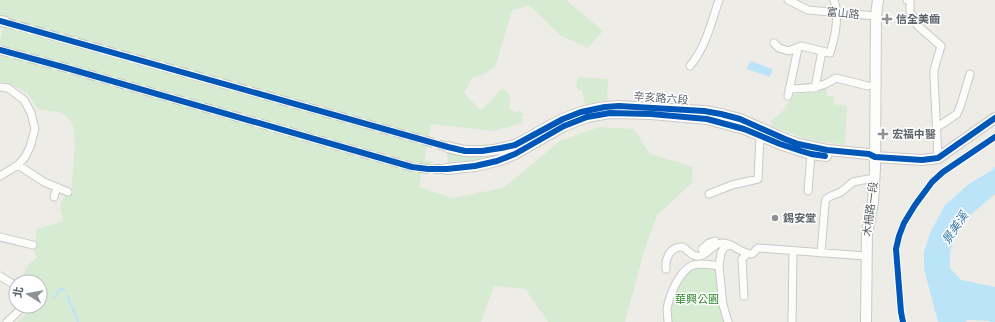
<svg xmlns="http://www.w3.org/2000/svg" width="995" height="322" viewBox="0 0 995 322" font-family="'Public Sans','Noto Sans TC',sans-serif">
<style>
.green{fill:#d6ebd1}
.water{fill:#bbe4f8}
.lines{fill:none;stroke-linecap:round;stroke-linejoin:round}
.stream{stroke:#bbe4f8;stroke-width:2}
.secondary-tunnel{stroke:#c9cac7;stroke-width:10;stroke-dasharray:10 5;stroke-linecap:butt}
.minor-casing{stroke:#c9c9c9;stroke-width:9}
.secondary-casing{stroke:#c9c9c9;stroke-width:12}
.minor{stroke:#fcfcfb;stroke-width:7}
.secondary{stroke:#fcfcfb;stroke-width:10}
.cycleway-casing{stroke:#fff;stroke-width:8}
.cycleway{stroke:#0057b8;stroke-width:6}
.poi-dot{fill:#8f9294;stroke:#fff;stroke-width:1.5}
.labels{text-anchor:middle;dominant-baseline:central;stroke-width:3;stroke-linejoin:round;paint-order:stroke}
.street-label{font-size:11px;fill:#5c6267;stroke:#fff}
.poi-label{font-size:11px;font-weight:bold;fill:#5c6267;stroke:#fff;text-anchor:start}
.park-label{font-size:11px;fill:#30852c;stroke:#fff}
.water-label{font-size:12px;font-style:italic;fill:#3377a9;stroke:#fff}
</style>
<rect width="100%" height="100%" fill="#edece7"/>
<path class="green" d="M 0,0 L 566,0 L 603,31 L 588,48 L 560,35 L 529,5 L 512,11 L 495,67 L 480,76 L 472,78 L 464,93 L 481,111 C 484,107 488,104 492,100 C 495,97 497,92 500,90 C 507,86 510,97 511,102 L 509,108 L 516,113 L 519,111 L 525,115 L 521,116 L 523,123 L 493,131 L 431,124 L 424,161 L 425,160 L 433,162 L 432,167 L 423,165 L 419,187 L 453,198 L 503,188 L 560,141 L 599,127 L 634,129 L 650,154 L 693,167 L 692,183 L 657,215 L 644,251 L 625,322 L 548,322 L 525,289 L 494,286 L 481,322 L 17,322 L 31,310 L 32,306 L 40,306 L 40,282 L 20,282 L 28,265 L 37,258 L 34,252 L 37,229 L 63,221 L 60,207 L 65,193 L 71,195 L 75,146 L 73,126 L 66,116 L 59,112 L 38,109 L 27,93 L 9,83 L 0,82 L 0,40 L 6,18 L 0,16 Z
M 578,77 L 608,79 L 607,101 L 600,101 L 585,105 L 582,91 L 576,88 Z
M 826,86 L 827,96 L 834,96 L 833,104 L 847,106 L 845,145 L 806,139 L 774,127 L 771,123 L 771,121 L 784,110 L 793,95 L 799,93 Z
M 516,150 L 474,163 L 448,165 L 447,151 Z
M 696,266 L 716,268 L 717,270 L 725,322 L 671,322 L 669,310 L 672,299 L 678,286 L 687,271 Z"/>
<path class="water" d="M 750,61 L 773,69 L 770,77 L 747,69 Z
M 995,167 L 995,194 L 969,216 L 956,233 L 950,252 L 950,268 L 961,280 L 995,287 L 995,322 L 991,322 L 988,321 L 968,320 L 965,322 L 938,322 L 924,269 L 924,252 L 930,233 L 945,205 L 969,184 L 992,170 Z"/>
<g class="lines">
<path class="stream" d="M 67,295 L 78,322
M 55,297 L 60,289 L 65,290"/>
<path class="secondary-tunnel" d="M 5,22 L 448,147
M 0,50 L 63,67 L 412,167 L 428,169 L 447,169"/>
<g class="minor-casing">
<path id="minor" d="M 788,0 L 808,10 L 876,16
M 907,0 L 910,1 L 910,11 L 917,25 L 941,46 L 934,70 L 934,77 L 938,158
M 774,43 L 779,48 L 789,51 L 801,46 L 830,53 C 835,37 840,16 834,0
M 690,66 C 706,47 711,23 719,0
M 0,87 L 8,88 L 24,100 L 31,113 L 35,129 L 30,147 L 25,157 L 18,165 L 0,176
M 815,88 L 822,51
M 789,89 C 808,88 820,89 836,78 L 868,86
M 788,96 L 798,48
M 936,128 L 957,114 L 961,104 L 970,74
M 18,165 L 44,182 L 68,192
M 808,191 L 811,154
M 709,194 L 732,185 L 758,179 L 760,136
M 54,197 L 57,187
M 0,237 L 33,245
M 702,249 L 709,243 L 715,241
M 821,253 L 825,204 L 826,199 L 831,196 L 841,192 L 853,182 L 868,179
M 666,269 C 665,257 671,246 683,247 C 687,250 691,255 696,256 C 707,258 712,242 723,243 C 733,243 741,254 752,254 L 758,248 L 866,256
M 0,276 L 16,286
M 744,296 L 742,259 L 747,254
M 7,322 L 24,306
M 668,322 C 668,318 667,313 667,309 C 669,296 679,272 691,266 C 699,262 711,265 719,266
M 728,322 L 723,305 L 719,266 L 721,253 L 724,248 L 729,245
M 792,322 L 793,251"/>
</g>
<g class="secondary-casing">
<path id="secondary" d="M 0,21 L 5,22
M 448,147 C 454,149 460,150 466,151 C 482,152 499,150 514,145 C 525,141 534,134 544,129 C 568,115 590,107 619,106 L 704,111 L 721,114 L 740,119 L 785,139 L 798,144 L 827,150 L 869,154 L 875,157 L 922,160 L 938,158 L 995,118
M 447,169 L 475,166 L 497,161 L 515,154 L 564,126 L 587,117 L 610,113 L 651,114 L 707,119 L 744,129 L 780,144 L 801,151 L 811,154 L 826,156
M 866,322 L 867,233 L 873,202 L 875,169 L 876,16 L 878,0"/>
</g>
<use href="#minor" class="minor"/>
<use href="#secondary" class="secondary"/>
<g class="cycleway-casing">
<path id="cycleway" d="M 0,21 L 448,147 L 465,151 L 482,151 L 501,148 L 515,145 L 563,119 L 581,112 L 605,107 L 619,106 L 704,111 L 721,114 L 740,119 L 785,139 L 798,144 L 827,150 L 869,154 L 875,157 L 922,160 L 938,158 L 995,118
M 0,50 L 63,67 L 412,167 L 428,169 L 447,169 L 475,166 L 497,161 L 515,154 L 564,126 L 587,117 L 610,113 L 651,114 L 707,119 L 744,129 L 780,144 L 801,151 L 811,154 L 825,156
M 903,322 L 901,312 L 896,249 L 899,236 L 904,223 L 915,205 L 932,182 L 943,172 L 995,137"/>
</g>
<use href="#cycleway" class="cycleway"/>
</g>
<g class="poi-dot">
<path d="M885 13h4v4h4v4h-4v4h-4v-4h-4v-4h4z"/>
<path d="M881 128h4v4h4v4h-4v4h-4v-4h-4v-4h4z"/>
<circle cx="775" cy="218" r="4"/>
</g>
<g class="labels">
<g class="street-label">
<text transform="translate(843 13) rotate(5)">富山路</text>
<text transform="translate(661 98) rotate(4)">辛亥路六段</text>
<text transform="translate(870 209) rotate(-83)">木柵路一段</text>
</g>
<g class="poi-label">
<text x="896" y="19">信全美齒</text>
<text x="892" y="134">宏福中醫</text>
<text x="783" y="218">錫安堂</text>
</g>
<g class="park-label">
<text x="697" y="299">華興公園</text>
</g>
<g class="water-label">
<text transform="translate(955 228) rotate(-56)">景美溪</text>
</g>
</g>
<g transform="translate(28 294) rotate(281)"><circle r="19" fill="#ffffff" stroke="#bec0c2"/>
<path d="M0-3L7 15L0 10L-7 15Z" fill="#8f9294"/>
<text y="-6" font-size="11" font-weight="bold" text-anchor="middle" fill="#5c6267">北</text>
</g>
</svg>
